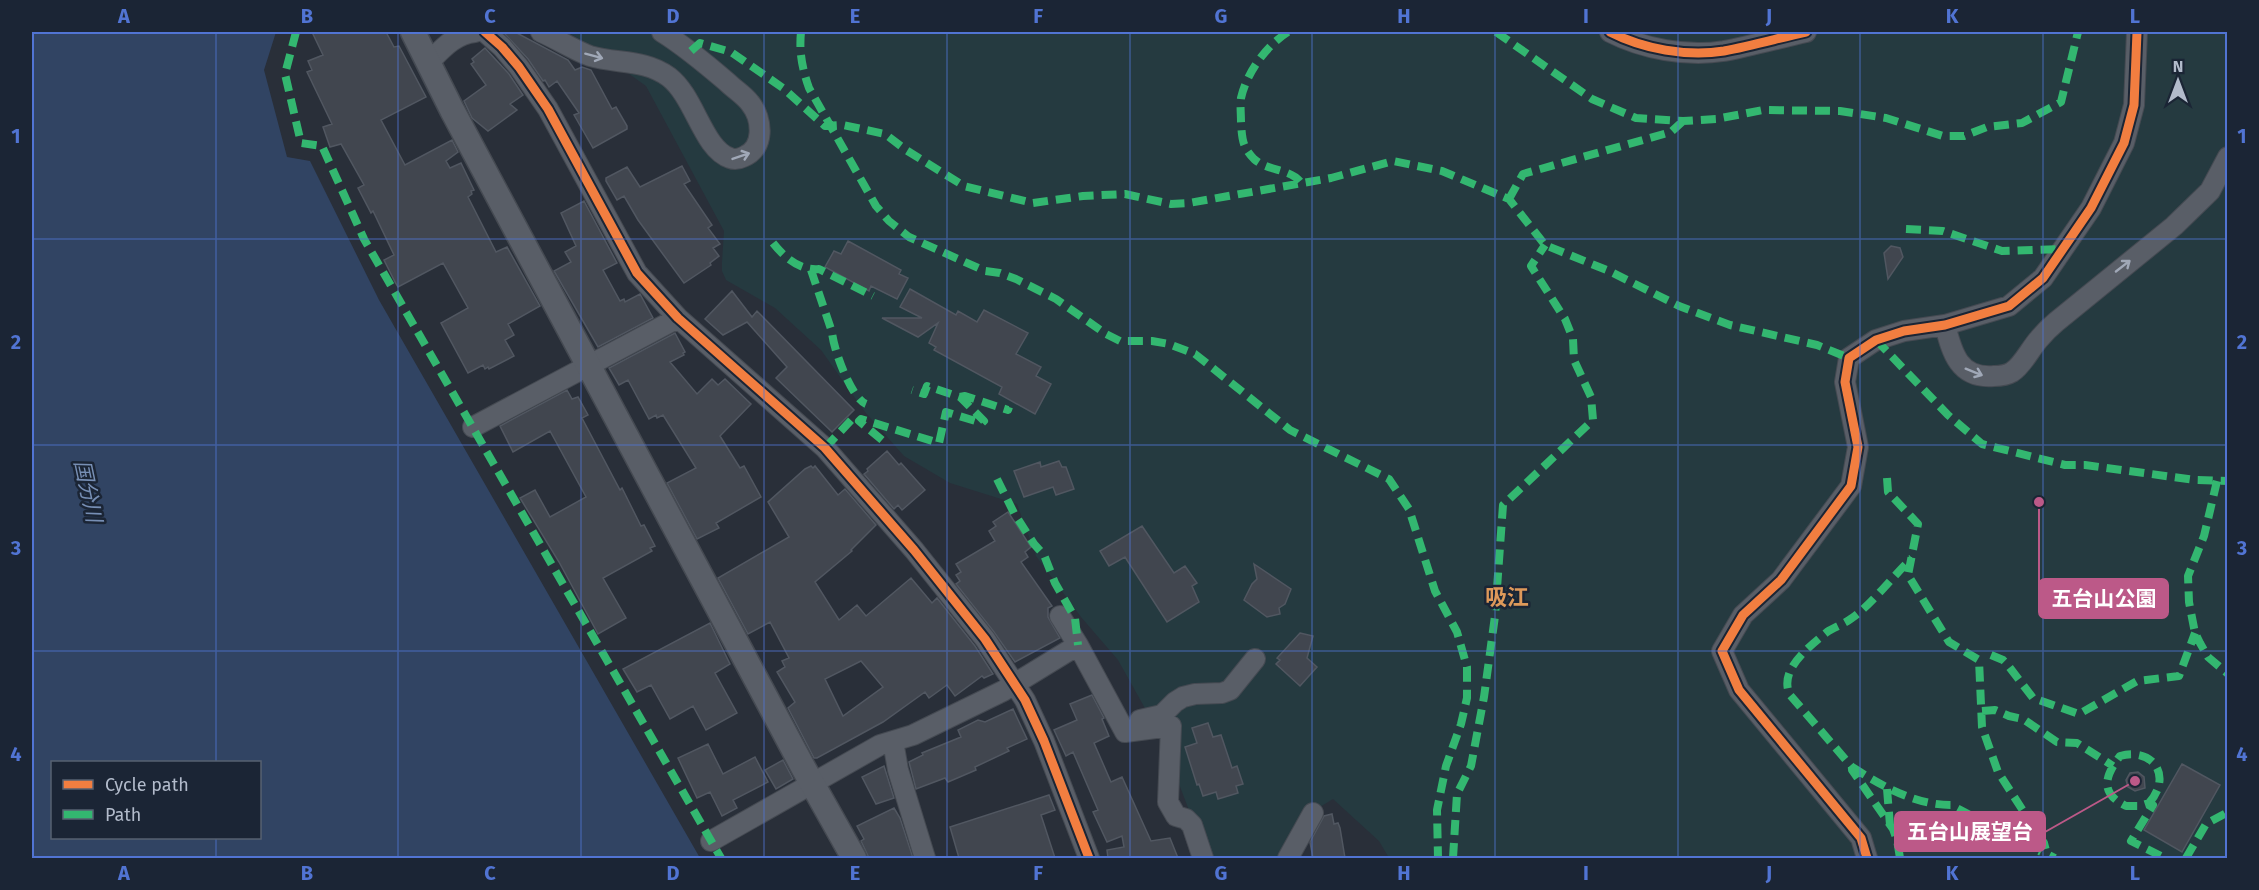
<svg xmlns="http://www.w3.org/2000/svg" width="2259" height="890" viewBox="0 0 2259 890" font-family="'Fira Sans','Noto Sans JP',sans-serif">
<style>
.green{fill:#253a40}
.water{fill:#314463;fill-rule:evenodd}
.building{fill:#41464f;stroke:#515761;stroke-width:1.5;fill-rule:evenodd}
.lines{fill:none;stroke-linecap:round;stroke-linejoin:round}
.minor-casing{stroke:#454a52;stroke-width:22}
.tertiary-casing{stroke:#454a52;stroke-width:27}
.minor{stroke:#595e67;stroke-width:20}
.tertiary{stroke:#595e67;stroke-width:24}
.quiet{stroke:#33b770;stroke-width:8;stroke-dasharray:15 8;stroke-linecap:butt}
.cycleway-casing{stroke:#1b2535;stroke-width:13}
.cycleway{stroke:#f27e40;stroke-width:9}
.oneway{stroke:#a0a8b7}
.grid{fill:none;stroke:#5174d3;stroke-width:1.5;stroke-opacity:0.55}
.labels{text-anchor:middle;dominant-baseline:central;stroke-width:5;stroke-linejoin:round;paint-order:stroke}
.water-label{font-size:21px;font-style:italic;fill:#778fb5;stroke:#1b2535}
.quarter-label{font-size:22px;font-weight:bold;fill:#de995a;stroke:#1b2535}
.leader{fill:none;stroke:#bc5988;stroke-width:2}
.callout-dot{fill:#bc5988;stroke:#1b2535;stroke-width:2}
.callout{fill:#bc5988;stroke:#bc5988;stroke-width:2}
.callout-label{font-size:21px;text-anchor:middle;font-weight:bold;fill:#fff}
.neatline{fill:none;stroke:#5174d3;stroke-width:2}
.grid-label{font-size:20px;text-anchor:middle;font-weight:bold;fill:#5174d3}
</style>
<rect width="100%" height="100%" fill="#292f39"/>
<path class="green" d="M 566,32 L 2227,32 L 2227,858 L 1389,858 L 1379,841 L 1333,799 L 1300,819 L 1279,858 L 1207,858 L 1173,768 L 1151,719 L 1118,660 L 1081,617 L 1036,556 L 1017,504 L 950,483 L 904,456 L 865,412 L 821,350 L 775,308 L 726,280 L 722,271 L 722,262 L 724,231 L 646,86 L 583,41 Z"/>
<path class="water" d="M 32,32 L 276,32 L 264,70 L 287,157 L 310,161 L 379,300 L 700,858 L 32,858 ZM 52,762 L 260,762 L 260,838 L 52,838 Z"/>
<path class="building" d="M 312,32 L 386,32 L 394,47 L 399,46 L 426,97 L 381,120 L 405,165 L 452,140 L 458,152 L 446,161 L 450,168 L 461,163 L 474,190 L 471,191 L 472,194 L 468,197 L 496,252 L 507,247 L 540,306 L 508,324 L 514,335 L 505,340 L 514,356 L 489,369 L 488,367 L 485,369 L 483,365 L 468,373 L 441,323 L 468,308 L 443,263 L 398,287 L 395,282 L 384,260 L 394,255 L 373,211 L 371,213 L 358,188 L 364,185 L 341,144 L 330,147 L 323,127 L 332,124 L 307,72 L 312,70 L 308,61 L 323,55 Z
M 506,32 L 515,32 L 568,60 L 575,70 L 582,67 L 591,70 L 612,109 L 616,107 L 627,126 L 627,129 L 593,148 L 574,115 L 579,113 L 557,81 L 549,87 L 545,80 L 543,81 L 528,59 L 504,33 Z
M 485,48 L 509,74 L 523,95 L 510,104 L 517,110 L 488,131 L 472,118 L 464,101 L 486,85 L 471,64 L 474,62 L 472,59 Z
M 682,166 L 690,181 L 684,184 L 712,225 L 708,228 L 720,244 L 713,248 L 719,256 L 710,263 L 711,265 L 684,283 L 638,220 L 624,196 L 617,200 L 606,181 L 606,178 L 627,167 L 640,187 Z
M 584,201 L 617,263 L 603,270 L 620,301 L 624,299 L 625,302 L 640,294 L 653,318 L 598,347 L 554,271 L 571,262 L 565,252 L 576,246 L 561,213 Z
M 848,241 L 901,270 L 899,274 L 908,278 L 897,299 L 871,286 L 869,291 L 825,267 L 834,251 L 841,254 Z
M 1891,246 L 1900,248 L 1903,257 L 1888,279 L 1884,253 Z
M 910,289 L 956,315 L 958,311 L 977,322 L 984,310 L 1028,333 L 1016,354 L 1041,367 L 1036,376 L 1051,384 L 1035,414 L 999,394 L 1002,387 L 934,350 L 936,347 L 929,343 L 938,323 L 918,337 L 882,318 L 922,318 L 900,307 Z
M 732,291 L 752,317 L 757,311 L 854,410 L 832,432 L 776,378 L 787,367 L 747,322 L 723,335 L 705,319 Z
M 675,333 L 685,352 L 683,353 L 684,355 L 670,362 L 697,394 L 712,379 L 718,385 L 725,379 L 751,404 L 720,436 L 740,468 L 744,466 L 761,497 L 716,523 L 719,528 L 697,539 L 667,483 L 696,468 L 663,415 L 657,418 L 656,415 L 649,419 L 628,380 L 619,385 L 609,368 Z
M 567,390 L 572,399 L 578,397 L 588,415 L 582,418 L 620,490 L 622,488 L 641,526 L 644,525 L 655,546 L 650,548 L 652,551 L 603,578 L 626,618 L 598,634 L 559,562 L 520,498 L 535,490 L 550,517 L 586,497 L 550,431 L 513,452 L 500,426 Z
M 887,451 L 899,465 L 901,463 L 925,490 L 902,510 L 898,505 L 894,509 L 864,474 L 868,471 L 867,469 Z
M 1059,461 L 1062,467 L 1066,467 L 1074,489 L 1056,495 L 1053,487 L 1024,497 L 1014,471 L 1040,462 L 1041,467 Z
M 811,466 L 813,468 L 815,466 L 838,495 L 845,489 L 876,525 L 851,550 L 852,551 L 815,582 L 839,620 L 857,605 L 866,616 L 911,578 L 932,603 L 937,598 L 975,646 L 993,674 L 984,678 L 982,676 L 955,696 L 947,685 L 929,698 L 925,692 L 883,722 L 817,758 L 814,758 L 788,708 L 795,702 L 777,672 L 785,667 L 782,661 L 789,658 L 770,622 L 748,634 L 718,578 L 789,537 L 768,502 L 805,469 ZM 861,661 L 883,687 L 843,716 L 825,679 Z
M 1008,512 L 1031,547 L 1025,552 L 1028,557 L 1021,562 L 1052,606 L 1048,608 L 1048,617 L 1060,638 L 1015,662 L 994,632 L 956,584 L 960,581 L 956,575 L 961,572 L 956,564 L 995,541 L 989,531 L 996,526 L 993,522 Z
M 1142,526 L 1174,573 L 1185,566 L 1197,583 L 1192,586 L 1199,602 L 1167,622 L 1125,557 L 1109,566 L 1100,551 Z
M 1254,564 L 1291,589 L 1285,604 L 1279,608 L 1280,614 L 1267,617 L 1244,600 L 1252,584 L 1257,579 Z
M 710,623 L 730,664 L 715,673 L 737,713 L 706,730 L 693,706 L 670,719 L 651,685 L 637,692 L 623,669 Z
M 1300,633 L 1313,636 L 1307,658 L 1317,667 L 1300,686 L 1276,664 L 1280,660 L 1277,658 Z
M 1092,695 L 1104,718 L 1102,719 L 1109,736 L 1094,743 L 1111,782 L 1122,777 L 1151,841 L 1170,838 L 1178,858 L 1108,858 L 1107,850 L 1124,847 L 1122,836 L 1107,842 L 1093,812 L 1098,810 L 1073,752 L 1066,756 L 1054,730 L 1077,720 L 1070,704 Z
M 1013,709 L 1027,739 L 1007,748 L 1009,751 L 975,767 L 976,770 L 948,782 L 945,778 L 916,789 L 909,762 L 923,755 L 922,753 L 961,737 L 958,730 L 978,720 L 985,722 Z
M 1208,723 L 1213,737 L 1221,735 L 1232,768 L 1237,766 L 1243,784 L 1236,786 L 1238,793 L 1218,799 L 1216,792 L 1203,796 L 1199,784 L 1197,785 L 1185,747 L 1197,743 L 1192,728 Z
M 708,744 L 723,774 L 755,757 L 768,782 L 733,800 L 737,808 L 722,816 L 710,792 L 697,798 L 678,758 Z
M 783,760 L 793,779 L 776,789 L 765,770 Z
M 2182,764 L 2220,785 L 2182,852 L 2144,830 Z
M 884,766 L 894,798 L 876,804 L 862,777 Z
M 2138,772 L 2144,777 L 2145,788 L 2135,791 L 2128,787 L 2126,780 L 2130,773 Z
M 1049,795 L 1055,810 L 1041,815 L 1055,858 L 959,858 L 950,827 Z
M 894,808 L 900,818 L 913,858 L 869,858 L 861,841 L 864,839 L 857,826 Z
M 1332,814 L 1334,824 L 1338,823 L 1340,828 L 1345,858 L 1313,858 L 1310,842 L 1324,816 Z"/>
<g class="lines">
<g class="minor-casing">
<path id="minor" d="M 485,32 L 502,47 L 519,67 L 548,109 L 637,273 L 678,318 L 825,448 L 914,550 L 985,639 L 1025,700 L 1044,741 L 1089,858
M 541,32 C 557,39 574,50 590,56 C 617,64 645,59 669,77 C 695,97 703,149 730,158 C 735,160 739,159 743,157 C 765,149 763,119 750,103 C 744,95 734,89 727,82 C 706,64 686,47 662,32
M 1610,32 C 1643,49 1687,57 1724,51 C 1751,46 1779,38 1806,32
M 429,62 C 443,48 455,34 475,32
M 1945,325 C 1952,353 1959,379 1994,376 C 2001,376 2007,375 2012,372 C 2023,365 2030,349 2039,339 C 2044,333 2050,327 2056,322 L 2174,226 L 2210,191 L 2228,157
M 473,427 L 678,318
M 1078,645 L 1125,732 L 1171,726 L 1168,802 L 1176,816 L 1186,819 L 1192,825 L 1203,858
M 1140,720 L 1162,715 L 1175,702 L 1183,697 L 1195,694 L 1222,693 L 1230,690 L 1255,659
M 893,741 L 898,770 L 925,858
M 711,841 L 880,745 L 913,735 L 1003,691 L 1078,645 L 1060,616
M 1288,858 L 1313,813
M 1867,858 L 1861,838 L 1739,690 L 1722,651 L 1743,615 L 1781,580 L 1851,486 L 1858,447 L 1845,382 L 1849,358 L 1876,340 L 1904,331 L 1945,325 L 2009,306 L 2043,278 L 2091,208 L 2124,143 L 2134,105 L 2137,32"/>
</g>
<g class="tertiary-casing">
<path id="tertiary" d="M 413,32 L 452,110 L 804,769 L 854,858"/>
</g>
<use href="#minor" class="minor"/>
<use href="#tertiary" class="tertiary"/>
<path class="quiet" d="M 296,32 L 285,74 L 301,143 L 322,146 L 364,239 L 721,858
M 801,32 C 799,52 802,68 809,88 L 876,206 L 889,221 L 909,237 L 985,271 L 1000,273 L 1016,279 L 1056,299 L 1106,334 L 1120,341 L 1152,341 L 1169,344 L 1195,354 L 1290,430 L 1389,479 L 1409,509 L 1435,591 L 1457,632 L 1467,667 L 1467,698 L 1461,724 L 1446,766 L 1437,810 L 1438,858
M 1288,32 C 1266,46 1247,72 1241,98 C 1240,106 1241,114 1241,122 C 1242,138 1242,147 1254,159 C 1268,172 1292,168 1302,184
M 1496,32 L 1592,99 L 1636,118 L 1683,121 L 1716,119 L 1763,110 L 1840,111 L 1886,118 L 1943,136 L 1964,136 L 1987,127 L 2022,123 L 2061,102 L 2078,32
M 691,51 L 700,43 L 731,52 L 783,88 L 825,126 L 843,125 L 885,134 L 906,150 L 964,186 L 1033,203 L 1083,196 L 1125,194 L 1171,204 L 1189,203 L 1331,178 L 1393,161 L 1442,171 L 1509,199 L 1545,245 L 1609,271 L 1679,306 L 1730,325 L 1817,345 L 1849,358
M 1509,199 L 1523,174 L 1671,132 L 1683,121
M 1906,229 L 1943,231 L 2002,251 L 2063,249
M 773,243 C 784,257 800,271 819,269 L 873,296
M 811,270 L 832,332 C 833,348 851,398 866,404
M 1876,340 L 1948,415 L 1982,444 L 2065,465 L 2085,465 L 2195,480 L 2228,481
M 960,397 L 965,396 L 1008,410 L 1009,407
M 882,440 L 859,421 L 861,419 L 939,443 L 946,412 L 982,423 L 984,421 L 960,397 L 927,386 L 924,394 L 912,390
M 825,448 L 856,415
M 1887,478 L 1888,492 L 1918,524 L 1908,575 L 1949,642 L 1979,660 L 1982,727 L 1998,772 L 2044,843 L 2047,854 L 2055,858
M 997,479 L 1014,513 L 1034,544 L 1044,555 L 1055,583 L 1075,618 L 1078,645
M 2217,481 L 2204,536 L 2188,576 L 2189,602 L 2195,633 L 2200,643 L 2208,657 L 2228,674
M 1991,655 L 2003,660 L 2007,664 L 2033,698 L 2079,714 L 2137,681 L 2179,676 L 2195,633
M 1982,711 L 1995,710 L 2009,716 L 2023,719 L 2057,742 L 2077,743 L 2113,766
M 1852,767 C 1882,786 1915,805 1951,805 L 2041,852
M 1887,789 L 1890,825
M 2149,803 C 2173,776 2153,747 2120,756 C 2105,776 2099,793 2126,806 L 2140,806 L 2149,803 L 2153,805 L 2131,841 L 2165,858
M 1453,858 L 1457,794 L 1471,766 L 1484,697 L 1495,616 L 1503,505 L 1593,420 L 1591,397 L 1574,360 L 1573,339 L 1565,319 L 1531,266 L 1545,245
M 1900,858 L 1897,840 L 1893,829 L 1852,770 L 1852,767 L 1790,695 C 1778,670 1809,647 1827,632 C 1835,627 1844,624 1852,618 C 1871,605 1894,575 1912,558
M 2186,858 L 2206,824 L 2228,812"/>
<g class="cycleway-casing">
<path id="cycleway" d="M 485,32 L 502,47 L 519,67 L 548,109 L 637,273 L 678,318 L 825,448 L 914,550 L 985,639 L 1025,700 L 1044,741 L 1089,858
M 1610,32 C 1643,49 1687,57 1724,51 C 1751,46 1779,38 1806,32
M 1867,858 L 1861,838 L 1739,690 L 1722,651 L 1743,615 L 1781,580 L 1851,486 L 1858,447 L 1845,382 L 1849,358 L 1876,340 L 1904,331 L 1945,325 L 2009,306 L 2043,278 L 2091,208 L 2124,143 L 2134,105 L 2137,32"/>
</g>
<use href="#cycleway" class="cycleway"/>
</g>
<defs><path id="oneway-shaft" d="M-6 0H5M1.5-3L5.5 0L1.5 3" fill="none" stroke-width="1.6" stroke-linecap="round" stroke-linejoin="round" transform="scale(1.5)"/></defs>
<g class="oneway">
<use href="#oneway-shaft" transform="translate(594 56) rotate(15)"/>
<use href="#oneway-shaft" transform="translate(741 156) rotate(-19)"/>
<use href="#oneway-shaft" transform="translate(2123 266) rotate(-38)"/>
<use href="#oneway-shaft" transform="translate(1974 372) rotate(22)"/>
</g>
<path class="grid" d="M 216,32 L 216,762M 398,32 L 398,858M 581,32 L 581,858M 764,32 L 764,858M 947,32 L 947,858M 1130,32 L 1130,858M 1312,32 L 1312,858M 1495,32 L 1495,858M 1678,32 L 1678,858M 1860,32 L 1860,858M 2043,32 L 2043,858M 32,239 L 2228,239M 32,445 L 2228,445M 32,651 L 2228,651M 216,838 L 216,858"/>
<g class="labels">
<g class="water-label">
<text transform="translate(88 491) rotate(78)">国分川</text>
</g>
<g class="quarter-label">
<text x="1507" y="597">吸江</text>
</g>
</g>
<path class="leader" d="M2039 502L2039 598M2135 781L2045 832"/>
<g class="callout-dot">
<circle cx="2039" cy="502" r="6"/>
<circle cx="2135" cy="781" r="6"/>
</g>
<g class="callout">
<rect x="2039" y="579" width="129" height="39" rx="6"/>
<rect x="1895" y="812" width="150" height="39" rx="6"/>
</g>
<g class="callout-label">
<text x="2104" y="606">五台山公園</text>
<text x="1970" y="839">五台山展望台</text>
</g>
<rect width="2259" height="890" fill="none" stroke="#1b2535" stroke-width="66"/>
<rect x="51" y="761" width="210" height="78" fill="#1b2535" stroke="#576171" stroke-width="1.5"/>
<rect x="63" y="780" width="30" height="9" fill="#f27e40" stroke="#576171" stroke-width="1.5"/>
<text x="105" y="791" font-size="18" fill="#b2bbcb">Cycle path</text>
<rect x="63" y="810" width="30" height="9" fill="#33b770" stroke="#576171" stroke-width="1.5"/>
<text x="105" y="821" font-size="18" fill="#b2bbcb">Path</text>
<g transform="translate(2178 81)" stroke="#1b2535" stroke-width="4.5" paint-order="stroke">
<path d="M0-4.5L10 22L0 15L-10 22Z" fill="#b2bbcb"/>
<text y="-9" font-size="16" font-weight="bold" text-anchor="middle" fill="#b2bbcb">N</text>
</g>
<rect x="33" y="33" width="2193" height="824" class="neatline"/>
<g class="grid-label">
<text x="124" y="23">A</text>
<text x="307" y="23">B</text>
<text x="490" y="23">C</text>
<text x="673" y="23">D</text>
<text x="855" y="23">E</text>
<text x="1038" y="23">F</text>
<text x="1221" y="23">G</text>
<text x="1404" y="23">H</text>
<text x="1586" y="23">I</text>
<text x="1769" y="23">J</text>
<text x="1952" y="23">K</text>
<text x="2135" y="23">L</text>
<text x="16" y="143">1</text>
<text x="2242" y="143">1</text>
<text x="16" y="349">2</text>
<text x="2242" y="349">2</text>
<text x="16" y="555">3</text>
<text x="2242" y="555">3</text>
<text x="16" y="761">4</text>
<text x="2242" y="761">4</text>
<text x="124" y="880">A</text>
<text x="307" y="880">B</text>
<text x="490" y="880">C</text>
<text x="673" y="880">D</text>
<text x="855" y="880">E</text>
<text x="1038" y="880">F</text>
<text x="1221" y="880">G</text>
<text x="1404" y="880">H</text>
<text x="1586" y="880">I</text>
<text x="1769" y="880">J</text>
<text x="1952" y="880">K</text>
<text x="2135" y="880">L</text>
</g>
</svg>
